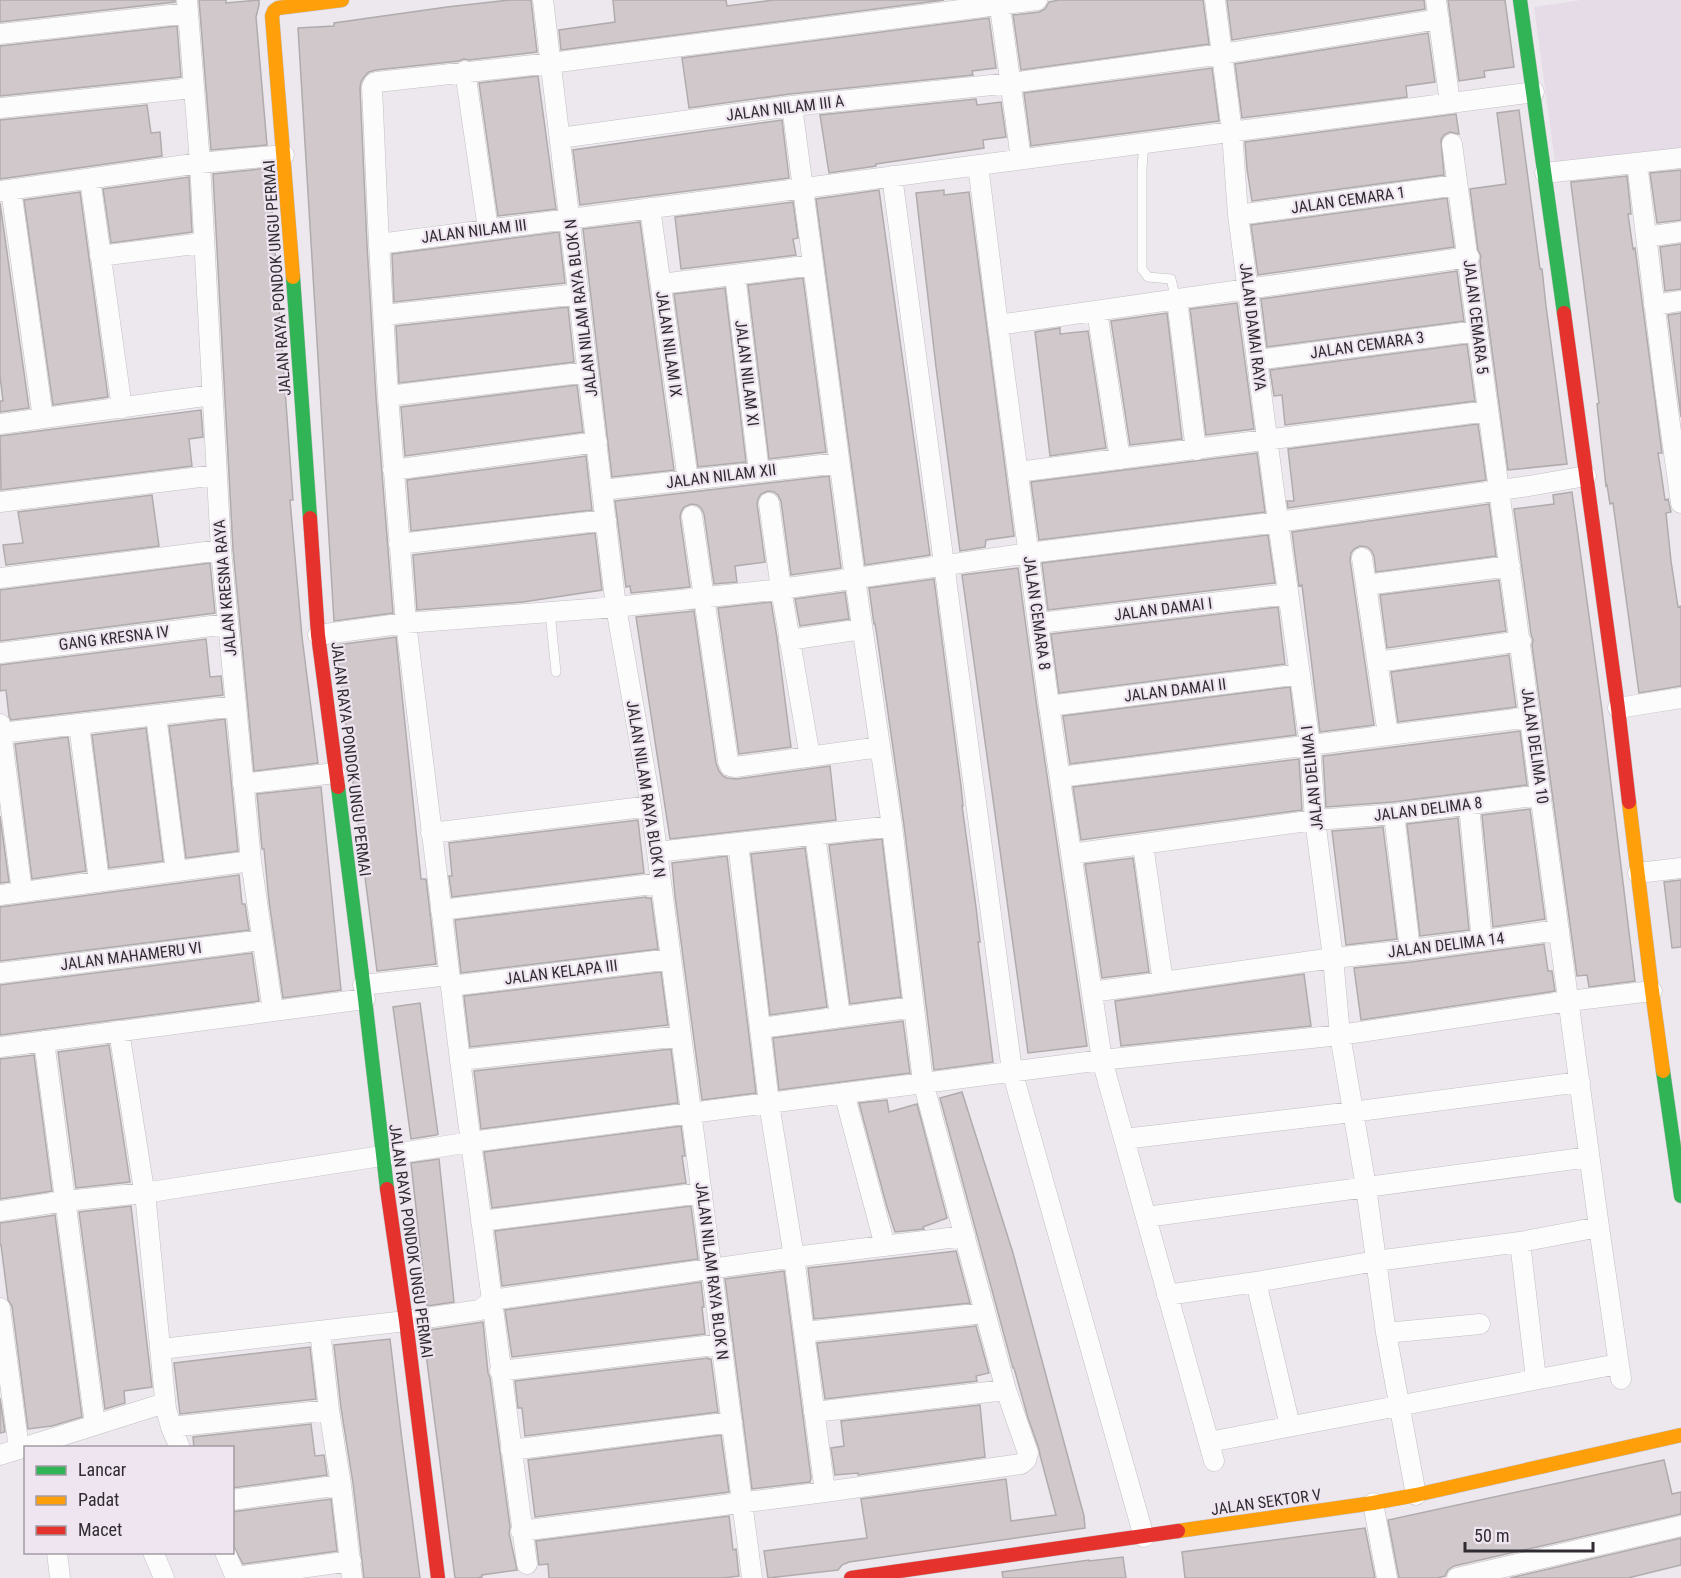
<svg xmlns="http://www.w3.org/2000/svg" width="1681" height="1578" viewBox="0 0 1681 1578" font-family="'Roboto Condensed',sans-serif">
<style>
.built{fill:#e5dce8}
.building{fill:#d0c8ca;stroke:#b0abad;stroke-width:1.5}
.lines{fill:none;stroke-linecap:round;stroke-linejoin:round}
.lane-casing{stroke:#c2bfc3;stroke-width:10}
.street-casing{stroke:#c2bfc3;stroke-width:21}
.fast-casing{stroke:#c2bfc3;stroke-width:15}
.slow-casing{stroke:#c2bfc3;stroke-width:15}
.jam-casing{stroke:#c2bfc3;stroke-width:15}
.lane{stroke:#fcfcfc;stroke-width:9}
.street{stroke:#fcfcfc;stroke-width:20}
.fast{stroke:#30b455;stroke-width:14}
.slow{stroke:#ff9f0a;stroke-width:14}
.jam{stroke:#e5322d;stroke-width:14}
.labels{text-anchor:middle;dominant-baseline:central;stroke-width:4.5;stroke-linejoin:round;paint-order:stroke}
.street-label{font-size:16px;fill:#302c31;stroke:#eee5f1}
</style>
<rect width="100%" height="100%" fill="#ede8ee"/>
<path class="built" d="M 1581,0 L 1681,0 L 1681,154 L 1556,170 L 1534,7 Z"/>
<path class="building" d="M 0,0 L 175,0 L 175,2 L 0,22 Z
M 199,0 L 226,0 L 226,3 L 259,0 L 259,5 L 256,17 L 267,145 L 211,150 Z
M 509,0 L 531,0 L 537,52 L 469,60 L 464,59 L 459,61 L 376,70 L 369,72 L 364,77 L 361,82 L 360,88 L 367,245 L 376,397 L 393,613 L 334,621 L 298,28 L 334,26 L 334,23 L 447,7 Z
M 613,0 L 726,0 L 727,6 L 774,0 L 944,0 L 561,50 L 559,30 L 615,22 Z
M 1059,0 L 1203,0 L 1209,44 L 1021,70 L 1013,15 L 1039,12 L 1045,9 L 1049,2 Z
M 1227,0 L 1424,0 L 1425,9 L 1232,40 Z
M 1448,0 L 1505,0 L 1514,67 L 1484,71 L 1485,77 L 1459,81 Z
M 989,18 L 996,68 L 972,71 L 973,75 L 790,94 L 689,108 L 682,58 Z
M 177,26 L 181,77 L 0,96 L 0,46 Z
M 1428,33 L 1435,82 L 1406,86 L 1407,97 L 1242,118 L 1235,64 Z
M 1212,68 L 1219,121 L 1031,146 L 1024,93 Z
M 538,76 L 556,209 L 498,216 L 479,83 Z
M 976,99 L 977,105 L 1001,102 L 1006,137 L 983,140 L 984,148 L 876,164 L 876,166 L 829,173 L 820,115 Z
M 147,105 L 151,133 L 160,132 L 162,156 L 0,179 L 0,120 Z
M 1519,110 L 1540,269 L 1542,269 L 1546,306 L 1567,464 L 1508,470 L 1480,261 L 1481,256 L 1478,250 L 1470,189 L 1506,184 L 1497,113 Z
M 1456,114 L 1459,134 L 1450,132 L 1444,135 L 1441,140 L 1444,175 L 1252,201 L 1247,169 L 1245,142 Z
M 782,120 L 789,178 L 580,205 L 573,150 Z
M 269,168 L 293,500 L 290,500 L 302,637 L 318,763 L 254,771 L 233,549 L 213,174 Z
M 1681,170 L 1681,220 L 1657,223 L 1650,173 Z
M 1627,176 L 1631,214 L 1628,214 L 1633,249 L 1635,248 L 1662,453 L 1658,453 L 1661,472 L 1665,500 L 1668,499 L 1671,512 L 1666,513 L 1671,561 L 1678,607 L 1681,606 L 1681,686 L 1639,693 L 1613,503 L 1610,504 L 1607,485 L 1606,486 L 1597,404 L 1599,403 L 1571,184 L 1571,182 Z
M 189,177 L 192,232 L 111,243 L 103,189 Z
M 879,190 L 930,555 L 865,565 L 816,199 Z
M 944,190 L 944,195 L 969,192 L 1014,536 L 986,540 L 985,547 L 960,551 L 936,367 L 916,193 Z
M 80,192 L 108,397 L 53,405 L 24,200 Z
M 1447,198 L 1454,247 L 1258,275 L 1251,225 Z
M 793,202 L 798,238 L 793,239 L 796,255 L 681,269 L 675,217 Z
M 0,203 L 29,408 L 0,412 L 0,401 L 3,401 L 0,376 Z
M 640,222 L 674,470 L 612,477 L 583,229 Z
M 559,232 L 565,283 L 394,302 L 392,254 Z
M 1681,244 L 1681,289 L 1665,291 L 1660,247 Z
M 1457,271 L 1464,321 L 1267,347 L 1261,299 Z
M 803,278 L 826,452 L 769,459 L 748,285 Z
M 725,288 L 746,462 L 698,467 L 674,294 Z
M 1237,303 L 1254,429 L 1206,435 L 1190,309 Z
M 568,307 L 574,362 L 399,383 L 396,326 Z
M 1167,313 L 1182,439 L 1130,445 L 1111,321 Z
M 1681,313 L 1681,417 L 1668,315 Z
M 1060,328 L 1060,334 L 1088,331 L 1106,448 L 1050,456 L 1035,332 Z
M 1467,344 L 1475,401 L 1285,425 L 1282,395 L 1274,396 L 1270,370 Z
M 577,385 L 583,432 L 405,456 L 401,407 Z
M 201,410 L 203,437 L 189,439 L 192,466 L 1,490 L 0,436 Z
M 1478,424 L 1486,480 L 1288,508 L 1287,501 L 1294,501 L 1288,449 Z
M 1257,453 L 1265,512 L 1039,540 L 1031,482 Z
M 586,456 L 592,510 L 411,531 L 407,480 Z
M 829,476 L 841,568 L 791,575 L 781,501 L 778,495 L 774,492 L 768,491 L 761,494 L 758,499 L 757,504 L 765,562 L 735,566 L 737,582 L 714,584 L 704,514 L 701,508 L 697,505 L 691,504 L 684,507 L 681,512 L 680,517 L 690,587 L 631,593 L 630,586 L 626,587 L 615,501 Z
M 1572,492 L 1602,710 L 1635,981 L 1589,987 L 1587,975 L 1577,976 L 1532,645 L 1533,640 L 1531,634 L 1514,509 L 1554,504 L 1553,495 Z
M 152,495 L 159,546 L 6,565 L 3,545 L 23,543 L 18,512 Z
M 1489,504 L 1496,556 L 1376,572 L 1374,556 L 1371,550 L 1367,547 L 1360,546 L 1354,549 L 1351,553 L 1350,560 L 1374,725 L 1320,732 L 1302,585 L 1299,586 L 1292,532 Z
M 595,533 L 602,590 L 523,602 L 417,610 L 413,555 Z
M 1268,535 L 1275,583 L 1048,610 L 1042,563 Z
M 210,563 L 215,613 L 0,641 L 0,590 Z
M 1018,568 L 1037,708 L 1087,1046 L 1028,1053 L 962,575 Z
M 934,579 L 961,786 L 963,806 L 962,806 L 976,907 L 980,942 L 978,942 L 993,1062 L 934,1070 L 904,825 L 877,636 L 875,624 L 874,624 L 869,588 Z
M 1499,580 L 1506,631 L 1387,648 L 1380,595 Z
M 845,592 L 849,619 L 800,626 L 795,599 Z
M 771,602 L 777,638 L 791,747 L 739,754 L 718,608 Z
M 1278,607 L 1285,664 L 1059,693 L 1051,634 Z
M 694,611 L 716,763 L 719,771 L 723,776 L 727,778 L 737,779 L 830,766 L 836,820 L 670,839 L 636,617 Z
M 396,637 L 421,879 L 426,879 L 436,964 L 377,971 L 345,720 L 337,645 Z
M 206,639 L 210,677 L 221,676 L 223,695 L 11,720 L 9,716 L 6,690 L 0,691 L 0,665 Z
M 1509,655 L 1516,707 L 1398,722 L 1391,672 Z
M 1290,687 L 1296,735 L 1070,764 L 1063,716 Z
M 225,719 L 238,851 L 186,858 L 169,726 Z
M 146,728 L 163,861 L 109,868 L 92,735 Z
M 1520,731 L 1527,785 L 1393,802 L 1326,807 L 1323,756 Z
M 68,737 L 86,871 L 32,879 L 15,744 Z
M 1299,759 L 1302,810 L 1081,840 L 1073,787 Z
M 321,787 L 341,990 L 283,998 L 269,901 L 264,849 L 262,849 L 257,794 Z
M 1530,809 L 1545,919 L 1493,927 L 1482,815 Z
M 0,816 L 9,882 L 0,883 Z
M 1458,818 L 1469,930 L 1420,936 L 1407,824 Z
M 638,820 L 644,873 L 452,897 L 449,876 L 452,876 L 449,843 Z
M 1383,827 L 1397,939 L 1346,945 L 1332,831 Z
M 882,839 L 901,997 L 850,1004 L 829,845 Z
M 805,848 L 827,1007 L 770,1015 L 751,854 Z
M 727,856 L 756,1093 L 702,1100 L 675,896 L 672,863 Z
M 1133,858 L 1149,972 L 1102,978 L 1085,864 Z
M 239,875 L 242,904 L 245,904 L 249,930 L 0,961 L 0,907 Z
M 1681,880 L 1681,947 L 1672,948 L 1664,882 Z
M 646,897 L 646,898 L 651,898 L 658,949 L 461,973 L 455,920 Z
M 1544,944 L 1548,971 L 1552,971 L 1555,991 L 1361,1020 L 1354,968 L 1411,962 Z
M 252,953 L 259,1001 L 0,1035 L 0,985 Z
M 661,972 L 668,1025 L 470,1047 L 464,996 Z
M 1304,974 L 1311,1026 L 1121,1046 L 1115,1001 Z
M 420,1003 L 438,1134 L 436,1135 L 411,1139 L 393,1007 Z
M 903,1021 L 910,1073 L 779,1090 L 773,1038 Z
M 109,1045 L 130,1182 L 76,1188 L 58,1052 Z
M 671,1049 L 678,1103 L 481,1129 L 474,1071 Z
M 34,1055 L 52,1191 L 0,1199 L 0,1059 Z
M 962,1092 L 1013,1253 L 1072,1472 L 1084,1516 L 1085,1528 L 849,1562 L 842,1565 L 838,1570 L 768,1578 L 764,1551 L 867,1538 L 861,1499 L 1006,1479 L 1011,1521 L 1056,1515 L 1040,1455 L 1039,1449 L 1028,1418 L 1014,1368 L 1013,1368 L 940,1098 Z
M 887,1100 L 889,1112 L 917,1104 L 947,1218 L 923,1227 L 924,1229 L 895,1232 L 887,1207 L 859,1103 Z
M 681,1126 L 685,1156 L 682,1156 L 686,1183 L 492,1208 L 484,1152 Z
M 439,1159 L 454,1302 L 427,1306 L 411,1163 Z
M 131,1206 L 152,1387 L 124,1391 L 125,1403 L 105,1409 L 79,1212 Z
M 691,1206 L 698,1259 L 502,1286 L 495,1231 Z
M 55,1215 L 82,1417 L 52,1426 L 28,1429 L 12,1306 L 8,1300 L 1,1245 L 0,1245 L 0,1223 Z
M 956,1251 L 970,1303 L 814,1319 L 808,1268 Z
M 784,1271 L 811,1478 L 810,1482 L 752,1489 L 725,1279 Z
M 701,1282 L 704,1307 L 702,1307 L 705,1334 L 512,1357 L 505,1310 Z
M 483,1322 L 488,1373 L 490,1378 L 510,1527 L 509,1533 L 517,1570 L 482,1575 L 482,1577 L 476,1578 L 455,1578 L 423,1331 Z
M 976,1326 L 989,1373 L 976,1376 L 977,1381 L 825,1399 L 817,1343 Z
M 390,1339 L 401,1432 L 420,1578 L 364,1578 L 353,1483 L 341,1408 L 334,1345 Z
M 310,1347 L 316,1399 L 180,1414 L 174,1363 Z
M 708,1358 L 708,1359 L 711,1359 L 718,1412 L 525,1436 L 522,1408 L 518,1408 L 515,1381 Z
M 0,1398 L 5,1432 L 0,1433 Z
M 980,1405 L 985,1457 L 858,1475 L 858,1473 L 835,1475 L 831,1448 L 844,1446 L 841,1421 Z
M 311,1424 L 315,1456 L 324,1455 L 327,1475 L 232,1488 L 232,1448 L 194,1448 L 193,1437 Z
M 721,1435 L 729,1492 L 535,1517 L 528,1460 Z
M 1664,1460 L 1672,1494 L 1681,1492 L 1681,1514 L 1454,1566 L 1448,1570 L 1445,1576 L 1437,1578 L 1399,1578 L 1388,1520 Z
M 331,1499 L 337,1551 L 243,1564 L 232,1543 L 232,1512 Z
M 729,1516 L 733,1550 L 736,1549 L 739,1576 L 723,1578 L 549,1578 L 548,1564 L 539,1565 L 536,1541 Z
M 1365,1528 L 1375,1578 L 1185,1578 L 1182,1552 Z
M 1681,1538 L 1681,1565 L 1628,1578 L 1510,1578 Z
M 1123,1557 L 1126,1578 L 1003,1578 L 1002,1572 L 1089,1560 L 1089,1561 Z"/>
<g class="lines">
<g class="lane-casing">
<path id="lane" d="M 1144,143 L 1142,168 L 1142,269 L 1148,277 L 1171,279 L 1176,300
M 550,612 L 556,672"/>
</g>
<g class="street-casing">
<path id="street" d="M 187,0 L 200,163 L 221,550 L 251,861 L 273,1011
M 543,0 L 616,607 L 651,806 L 752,1578
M 999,0 L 1021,159
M 1215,0 L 1232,132 L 1238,215 L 1278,522 L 1310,745 L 1315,820 L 1333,958 L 1340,1035 L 1366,1187 L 1386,1333 L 1416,1495
M 1436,0 L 1450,103
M 0,34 L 188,13
M 465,71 L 488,229
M 0,108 L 193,88
M 560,138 L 792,106 L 1011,83 L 1222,54 L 1439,19
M 1452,144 L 1599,1227 L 1621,1379
M 1637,163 L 1665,389 L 1681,503
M 978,165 L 998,325 L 1049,706 L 1102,1060 L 1214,1461
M 1545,173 L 1681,158
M 892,176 L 1012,1071 L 1144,1537
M 90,179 L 122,408
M 11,190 L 43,418
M 0,191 L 200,163 L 284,155
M 650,208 L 688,480
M 1238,215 L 1457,185
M 1646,237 L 1681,232
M 379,244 L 1534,92
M 100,256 L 203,243
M 735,275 L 759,472
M 661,284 L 813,265
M 1177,300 L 1196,450
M 1654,305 L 1681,301
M 1097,311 L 1120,459
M 384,315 L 579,294
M 998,325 L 1469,257
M 1257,360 L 1477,331
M 388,396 L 588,372
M 0,424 L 212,395
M 393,470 L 597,442
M 1018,472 L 1488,411
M 602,490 L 839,463
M 0,502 L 216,475
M 769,503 L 781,589 L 810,757
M 692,516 L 728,761 L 730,766 L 735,767 L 880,747
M 399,544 L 606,520
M 1362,558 L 1388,735
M 0,578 L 221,550
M 1366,585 L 1510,566
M 1039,623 L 1288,594
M 318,635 L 406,623 L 616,607 L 781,589 L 1029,553 L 1278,522 L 1529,486 L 1586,476
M 789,640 L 862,629
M 0,653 L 227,624
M 1378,662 L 1521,641
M 1049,706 L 1300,674
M 1618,708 L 1681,698
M 156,715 L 176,871
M 0,724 L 22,892
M 79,725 L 99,881
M 1,733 L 235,706
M 1060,777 L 1531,717
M 243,784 L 335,773
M 1469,805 L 1482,941
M 1394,814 L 1410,950
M 431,833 L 651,806
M 815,835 L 840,1016
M 738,843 L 769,1104 L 794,1257 L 825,1492
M 1143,845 L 1163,982
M 657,852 L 892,826
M 1071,854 L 1315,820 L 1394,814 L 1541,795
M 1638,873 L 1681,868
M 0,895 L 251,861
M 441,910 L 661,883
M 0,973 L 262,940
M 363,985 L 449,975
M 451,986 L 671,959
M 1092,992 L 1333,958 L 1410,950 L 1559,930
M 761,1028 L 914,1007
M 119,1031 L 146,1203 L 166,1409 L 171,1427 L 180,1448
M 44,1041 L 95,1425
M 0,1047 L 365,999
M 460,1060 L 681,1036
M 844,1093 L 885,1246
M 1124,1139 L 1352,1112 L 1580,1082
M 0,1211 L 65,1201 L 144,1193 L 471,1142 L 691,1113 L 1102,1060 L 1340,1035 L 1569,1001 L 1652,991
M 1146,1217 L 1589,1157
M 481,1221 L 702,1193
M 1520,1242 L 1536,1379
M 1256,1282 L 1290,1426
M 1167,1295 L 1256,1282 L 1376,1261 L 1520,1242 L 1599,1227
M 0,1308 L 19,1449
M 320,1331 L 329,1410 L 341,1485 L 352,1578
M 804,1332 L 985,1313
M 1386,1333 L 1480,1324
M 161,1349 L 406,1321 L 480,1310 L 492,1300 L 794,1257 L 965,1236
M 500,1371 L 722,1344
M 814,1412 L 1006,1390
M 171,1427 L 329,1410
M 1209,1442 L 1618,1364
M 511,1450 L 732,1422
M 0,1455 L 165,1403
M 232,1500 L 341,1485
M 1373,1503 L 1387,1578
M 521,1531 L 825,1492 L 1021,1464 L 1026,1460 L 1028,1453 L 1006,1390 L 923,1082 L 892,826 L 855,579 L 792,106
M 57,1552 L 60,1578
M 153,1552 L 164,1578
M 225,1552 L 236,1578
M 527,1564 L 460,1060 L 406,623 L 388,396 L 379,244 L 372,87 L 374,83 L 377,82 L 551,63 L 1037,0
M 236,1577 L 351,1561
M 1457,1578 L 1681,1526"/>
</g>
<g class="fast-casing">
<path id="fast" d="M 1520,0 L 1564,313
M 293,277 L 310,518
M 338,787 L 365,999 L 387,1189
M 1663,1071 L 1681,1196"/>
</g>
<g class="slow-casing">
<path id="slow" d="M 293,277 L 272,16 L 274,11 L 278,8 L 342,0
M 1629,802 L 1652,991 L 1663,1071
M 1178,1531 L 1373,1503 L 1416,1495 L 1681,1435"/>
</g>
<g class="jam-casing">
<path id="jam" d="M 1564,313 L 1618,708 L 1629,802
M 310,518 L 318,635 L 338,787
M 387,1189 L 406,1321 L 438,1578
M 851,1578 L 1178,1531"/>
</g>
<use href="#lane" class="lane"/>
<use href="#street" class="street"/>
<use href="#fast" class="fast"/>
<use href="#slow" class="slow"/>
<use href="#jam" class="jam"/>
</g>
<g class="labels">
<g class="street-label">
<text transform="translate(785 108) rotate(-7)">JALAN NILAM III A</text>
<text transform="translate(1348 200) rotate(-8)">JALAN CEMARA 1</text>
<text transform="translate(474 231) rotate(-7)">JALAN NILAM III</text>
<text transform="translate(277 278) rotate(-94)">JALAN RAYA PONDOK UNGU PERMAI</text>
<text transform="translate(581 308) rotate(-97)">JALAN NILAM RAYA BLOK N</text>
<text transform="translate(1476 317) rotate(83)">JALAN CEMARA 5</text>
<text transform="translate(1253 327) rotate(83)">JALAN DAMAI RAYA</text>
<text transform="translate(669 344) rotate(82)">JALAN NILAM IX</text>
<text transform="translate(1367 345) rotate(-8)">JALAN CEMARA 3</text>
<text transform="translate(747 373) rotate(83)">JALAN NILAM XI</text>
<text transform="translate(721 476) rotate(-7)">JALAN NILAM XII</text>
<text transform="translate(225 588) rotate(-95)">JALAN KRESNA RAYA</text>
<text transform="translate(1163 609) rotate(-7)">JALAN DAMAI I</text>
<text transform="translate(1037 613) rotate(82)">JALAN CEMARA 8</text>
<text transform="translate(114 638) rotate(-7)">GANG KRESNA IV</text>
<text transform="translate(1175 690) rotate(-7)">JALAN DAMAI II</text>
<text transform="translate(1535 746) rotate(82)">JALAN DELIMA 10</text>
<text transform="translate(351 759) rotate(83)">JALAN RAYA PONDOK UNGU PERMAI</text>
<text transform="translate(1312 778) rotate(-96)">JALAN DELIMA I</text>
<text transform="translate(646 789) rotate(81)">JALAN NILAM RAYA BLOK N</text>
<text transform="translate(1428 809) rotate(-7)">JALAN DELIMA 8</text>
<text transform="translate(1446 945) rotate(-7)">JALAN DELIMA 14</text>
<text transform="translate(131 956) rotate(-7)">JALAN MAHAMERU VI</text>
<text transform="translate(561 972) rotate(-7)">JALAN KELAPA III</text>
<text transform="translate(411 1241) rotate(82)">JALAN RAYA PONDOK UNGU PERMAI</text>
<text transform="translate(712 1271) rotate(83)">JALAN NILAM RAYA BLOK N</text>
<text transform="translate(1266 1502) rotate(-8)">JALAN SEKTOR V</text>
</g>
</g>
<rect x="24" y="1446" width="210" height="108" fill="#eee5f1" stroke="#a29ba4" stroke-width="1.5"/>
<rect x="36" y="1466" width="30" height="9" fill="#30b455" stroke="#a29ba4" stroke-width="1.5"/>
<text x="78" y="1476" font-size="18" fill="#302c31">Lancar</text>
<rect x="36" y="1496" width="30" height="9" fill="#ff9f0a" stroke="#a29ba4" stroke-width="1.5"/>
<text x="78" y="1506" font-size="18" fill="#302c31">Padat</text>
<rect x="36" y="1526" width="30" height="9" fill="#e5322d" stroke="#a29ba4" stroke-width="1.5"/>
<text x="78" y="1536" font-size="18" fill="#302c31">Macet</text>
<path d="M1465 1542v9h128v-9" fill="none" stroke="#302c31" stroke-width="3"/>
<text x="1474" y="1542" font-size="18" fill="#302c31" stroke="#eee5f1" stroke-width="4.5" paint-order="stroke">50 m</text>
</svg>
